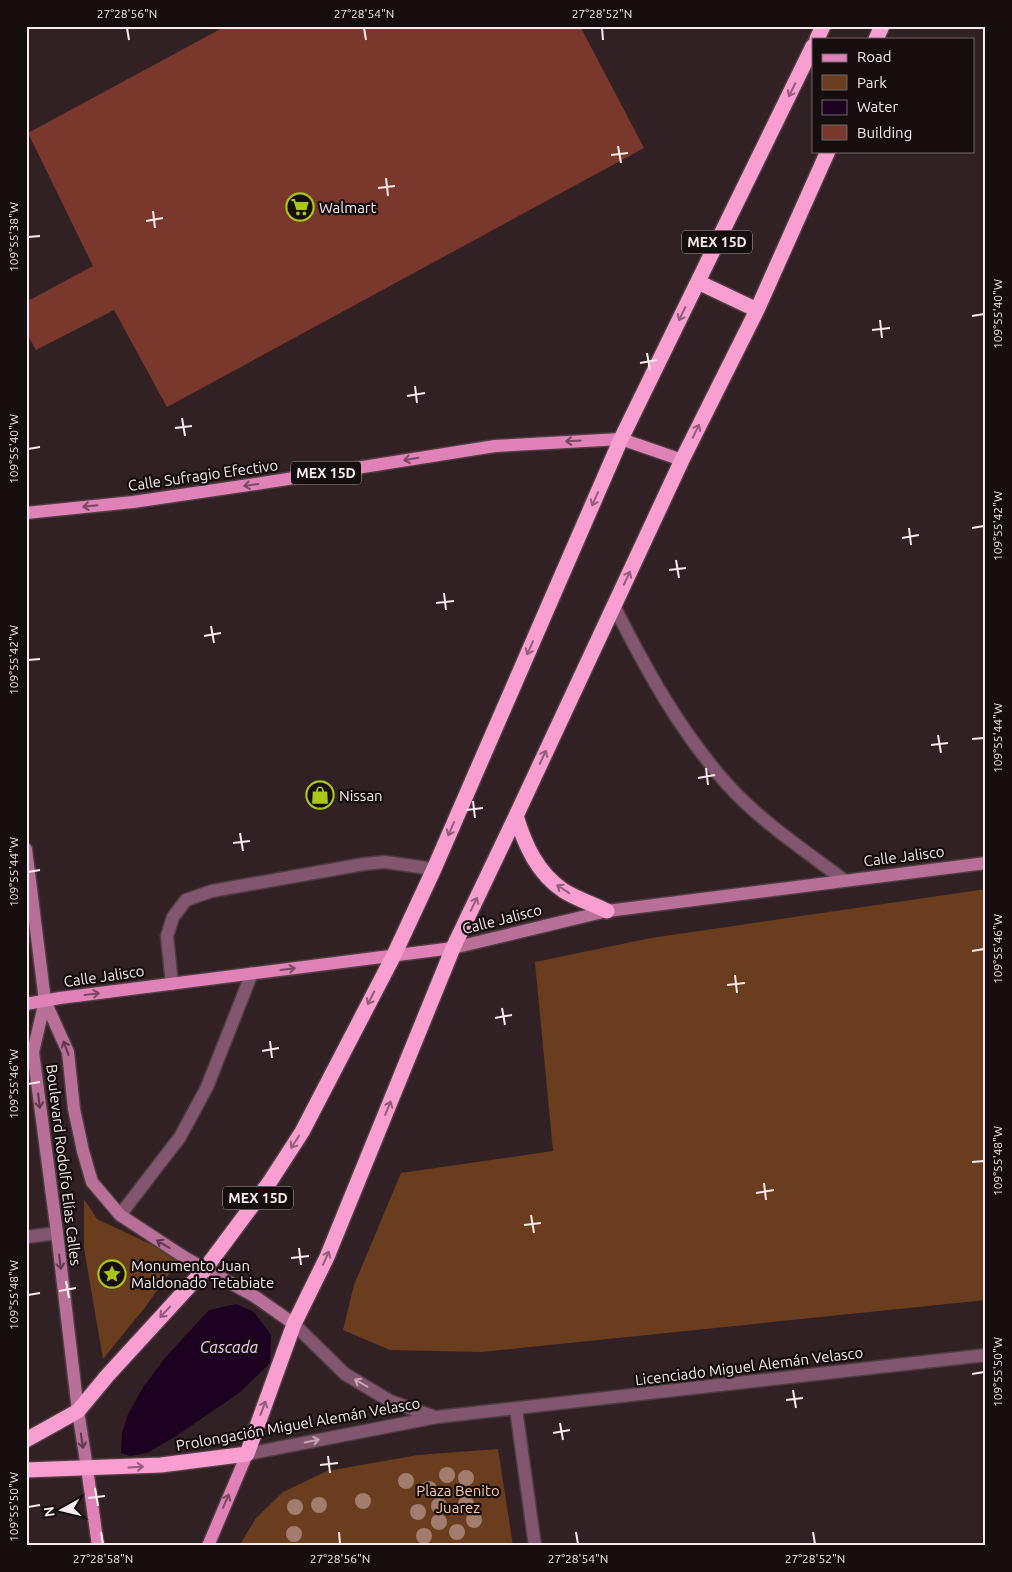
<svg xmlns="http://www.w3.org/2000/svg" width="1012" height="1572" viewBox="0 0 1012 1572" font-family="Ubuntu,sans-serif">
<style>
.green{fill:#6a3d1e}
.water{fill:#1d0121}
.building{fill:#7a382d}
.lines{fill:none;stroke-linecap:round;stroke-linejoin:round}
.lane-casing{stroke:#4e3d40;stroke-width:15}
.street-casing{stroke:#4e3d40;stroke-width:15}
.secondary-casing{stroke:#4e3d40;stroke-width:15}
.primary-casing{stroke:#4e3d40;stroke-width:15}
.highway-casing{stroke:#4e3d40;stroke-width:18}
.lane{stroke:#83566f;stroke-width:12}
.street{stroke:#83566f;stroke-width:12}
.secondary{stroke:#b86f98;stroke-width:12}
.primary{stroke:#e082b8;stroke-width:12}
.highway{stroke:#f99ed1;stroke-width:15}
.tree{fill:#a27d6d}
.oneway{stroke:#925d79}
.oneway2{stroke:#7a4863}
.oneway3{stroke:#5e394c}
.oneway4{stroke:#c3a8b4}
.ticks{fill:none;stroke:#f8ebed;stroke-width:2}
.labels{text-anchor:middle;dominant-baseline:central;stroke-width:4.5;stroke-linejoin:round;paint-order:stroke}
.shield{fill:#150d0e;stroke:#b4a8aa;stroke-width:1}
.shield-label{font-size:14px;font-weight:bold;fill:#f8ebed}
.poi-label{font-size:15px;fill:#f8ebed;stroke:#150d0e;text-anchor:start}
.street-label{font-size:15px;fill:#f8ebed;stroke:#150d0e}
.park-label{font-size:15px;fill:#fec9a8;stroke:#150d0e}
.water-label{font-size:16px;font-style:italic;fill:#f5ccf9;stroke:#150d0e}
.neatline{fill:none;stroke:#f8ebed;stroke-width:2}
.ticks-label{font-size:12px;text-anchor:middle;fill:#f8ebed}
</style>
<rect width="100%" height="100%" fill="#322124"/>
<path class="green" d="M 986,889 L 986,1300 L 482,1352 L 390,1350 L 343,1330 L 354,1285 L 401,1173 L 553,1151 L 535,962 L 651,938 Z
M 84,1199 L 97,1219 L 180,1258 L 146,1306 L 103,1359 L 84,1248 Z
M 498,1449 L 513,1546 L 239,1546 L 256,1518 L 283,1492 L 327,1471 L 418,1455 Z"/>
<path class="water" d="M 236,1304 L 254,1312 L 271,1335 L 270,1363 L 239,1393 L 176,1436 L 147,1453 L 130,1456 L 121,1453 L 122,1433 L 128,1414 L 144,1386 L 165,1358 L 209,1310 Z"/>
<path class="building" d="M 226,26 L 580,26 L 644,148 L 167,407 L 114,310 L 36,350 L 26,332 L 26,302 L 93,266 L 28,133 Z"/>
<g class="lines">
<g class="lane-casing">
<path id="lane" d="M 614,606 C 647,671 678,728 726,783 C 760,821 804,850 844,880
M 172,984 L 167,936 L 173,917 L 186,900 L 212,891 L 364,864 L 385,862 L 434,869
M 120,1215 L 180,1137 L 207,1087 L 252,973
M 26,1237 L 57,1233"/>
</g>
<g class="street-casing">
<path id="street" d="M 294,1324 L 345,1374 L 390,1401 L 435,1417
M 516,1409 L 535,1546
M 247,1454 L 437,1417 L 986,1355"/>
</g>
<g class="secondary-casing">
<path id="secondary" d="M 26,849 L 45,1001 L 33,1052 L 57,1233 L 78,1411 L 87,1468
M 453,948 L 607,911 L 986,863
M 45,1001 L 68,1052 L 74,1109 L 83,1151 L 92,1182 L 120,1215 L 184,1257 L 254,1296 L 294,1324"/>
</g>
<g class="primary-casing">
<path id="primary" d="M 26,513 L 133,502 L 256,484 L 495,446 L 621,439 L 682,460
M 26,1004 L 60,998 L 453,948
M 87,1468 L 98,1546
M 208,1546 L 247,1454"/>
</g>
<g class="highway-casing">
<path id="highway" d="M 817,39 L 823,26
M 876,39 L 882,26
M 698,282 L 757,310
M 516,816 C 525,845 537,873 564,891 C 577,899 593,904 607,911
M 26,1440 L 78,1411 L 107,1376 L 205,1269 L 269,1183 L 302,1132 L 394,955 L 434,869 L 621,439 L 813,46
M 26,1470 L 161,1465 L 247,1454 L 294,1324 L 327,1257 L 453,948 L 516,816 L 682,460 L 757,310 L 828,151"/>
</g>
<use href="#lane" class="lane"/>
<use href="#street" class="street"/>
<use href="#secondary" class="secondary"/>
<use href="#primary" class="primary"/>
<use href="#highway" class="highway"/>
</g>
<g class="tree">
<circle cx="447" cy="1475" r="8"/>
<circle cx="466" cy="1478" r="8"/>
<circle cx="406" cy="1481" r="8"/>
<circle cx="429" cy="1489" r="8"/>
<circle cx="363" cy="1501" r="8"/>
<circle cx="466" cy="1504" r="8"/>
<circle cx="319" cy="1505" r="8"/>
<circle cx="439" cy="1506" r="8"/>
<circle cx="295" cy="1507" r="8"/>
<circle cx="418" cy="1512" r="8"/>
<circle cx="474" cy="1520" r="8"/>
<circle cx="439" cy="1522" r="8"/>
<circle cx="457" cy="1532" r="8"/>
<circle cx="294" cy="1534" r="8"/>
<circle cx="424" cy="1536" r="8"/>
</g>
<defs><path id="oneway-shaft" d="M-6 0H5M1.5-3L5.5 0L1.5 3" fill="none" stroke-width="1.6" stroke-linecap="round" stroke-linejoin="round" transform="scale(1.25)"/></defs>
<g class="oneway">
<use href="#oneway-shaft" transform="translate(792 90) rotate(116)"/>
<use href="#oneway-shaft" transform="translate(682 314) rotate(116)"/>
<use href="#oneway-shaft" transform="translate(696 431) rotate(-64)"/>
<use href="#oneway-shaft" transform="translate(595 499) rotate(114)"/>
<use href="#oneway-shaft" transform="translate(627 578) rotate(-65)"/>
<use href="#oneway-shaft" transform="translate(530 648) rotate(114)"/>
<use href="#oneway-shaft" transform="translate(543 757) rotate(-65)"/>
<use href="#oneway-shaft" transform="translate(451 829) rotate(114)"/>
<use href="#oneway-shaft" transform="translate(563 889) rotate(-146)"/>
<use href="#oneway-shaft" transform="translate(474 904) rotate(-64)"/>
<use href="#oneway-shaft" transform="translate(371 998) rotate(117)"/>
<use href="#oneway-shaft" transform="translate(388 1108) rotate(-68)"/>
<use href="#oneway-shaft" transform="translate(295 1142) rotate(123)"/>
<use href="#oneway-shaft" transform="translate(326 1258) rotate(-66)"/>
<use href="#oneway-shaft" transform="translate(165 1312) rotate(133)"/>
<use href="#oneway-shaft" transform="translate(263 1408) rotate(-70)"/>
<use href="#oneway-shaft" transform="translate(136 1467) rotate(-3)"/>
</g>
<g class="oneway2">
<use href="#oneway-shaft" transform="translate(573 441) rotate(177)"/>
<use href="#oneway-shaft" transform="translate(411 459) rotate(171)"/>
<use href="#oneway-shaft" transform="translate(251 485) rotate(172)"/>
<use href="#oneway-shaft" transform="translate(90 506) rotate(174)"/>
<use href="#oneway-shaft" transform="translate(288 969) rotate(-7)"/>
<use href="#oneway-shaft" transform="translate(92 994) rotate(-7)"/>
<use href="#oneway-shaft" transform="translate(226 1501) rotate(-67)"/>
</g>
<g class="oneway3">
<use href="#oneway-shaft" transform="translate(66 1048) rotate(-110)"/>
<use href="#oneway-shaft" transform="translate(39 1101) rotate(83)"/>
<use href="#oneway-shaft" transform="translate(163 1244) rotate(-149)"/>
<use href="#oneway-shaft" transform="translate(60 1262) rotate(83)"/>
<use href="#oneway-shaft" transform="translate(82 1441) rotate(81)"/>
</g>
<g class="oneway4">
<use href="#oneway-shaft" transform="translate(361 1383) rotate(-150)"/>
<use href="#oneway-shaft" transform="translate(312 1441) rotate(-11)"/>
</g>
<path class="ticks" d="M 127,28 L 129,40M 364,28 L 366,40M 602,28 L 603,40M 618,146 L 621,163M 611,155 L 628,153M 386,178 L 388,196M 378,188 L 395,186M 153,211 L 155,228M 146,221 L 163,218M 28,237 L 40,236M 972,316 L 984,314M 880,320 L 882,338M 872,330 L 890,328M 647,353 L 650,370M 640,363 L 657,360M 415,386 L 417,403M 407,396 L 425,393M 182,418 L 185,436M 175,428 L 192,426M 28,449 L 40,447M 909,528 L 911,545M 972,528 L 984,526M 902,538 L 919,535M 676,560 L 679,578M 669,570 L 686,568M 444,593 L 446,610M 436,603 L 454,601M 211,626 L 214,643M 204,636 L 221,633M 28,660 L 40,659M 938,735 L 941,753M 972,739 L 984,738M 931,745 L 948,743M 706,768 L 708,785M 698,778 L 715,775M 473,801 L 475,818M 466,810 L 483,808M 240,833 L 243,851M 233,843 L 250,841M 28,872 L 40,870M 972,951 L 984,949M 735,975 L 737,993M 727,985 L 745,983M 502,1008 L 505,1025M 495,1018 L 512,1015M 270,1041 L 272,1058M 262,1051 L 279,1048M 28,1084 L 40,1082M 972,1162 L 984,1161M 764,1183 L 766,1200M 756,1193 L 774,1190M 531,1215 L 534,1233M 524,1225 L 541,1223M 299,1248 L 301,1265M 291,1258 L 309,1256M 66,1281 L 69,1298M 59,1291 L 76,1288M 28,1295 L 40,1293M 972,1374 L 984,1372M 793,1390 L 796,1408M 786,1400 L 803,1398M 560,1423 L 563,1440M 553,1433 L 570,1430M 328,1456 L 330,1473M 320,1465 L 338,1463M 95,1488 L 98,1506M 88,1498 L 105,1496M 28,1507 L 40,1505M 101,1532 L 103,1544M 339,1532 L 340,1544M 576,1532 L 578,1544M 813,1532 L 815,1544"/>
<defs>
<g id="supermarket-ring" transform="scale(1.4375)"><circle r="9.5" fill="#150d0e" stroke="#a9c719" stroke-width="1.5"/><path d="M-6-5.5h2.5l.6 2H6L4.5 2H-2.5L-4.4-4H-6ZM-1.5 3.2a1.3 1.3 0 1 0 .1 0ZM3 3.2a1.3 1.3 0 1 0 .1 0Z" fill="#a9c719"/></g>
<g id="shop-ring" transform="scale(1.4375)"><circle r="9.5" fill="#150d0e" stroke="#a9c719" stroke-width="1.5"/><path d="M-5-2.5h2.3a2.7 3.5 0 0 1 5.4 0H5L5.5 6h-11ZM-1.5-2.5h3a1.5 2.3 0 0 0-3 0Z" fill="#a9c719"/></g>
<g id="sight-ring" transform="scale(1.4375)"><circle r="9.5" fill="#150d0e" stroke="#a9c719" stroke-width="1.5"/><path d="M0-6L1.8-2.2L6-1.7L2.9 1.2L3.7 5.4L0 3.3L-3.7 5.4L-2.9 1.2L-6-1.7L-1.8-2.2Z" fill="#a9c719"/></g>
</defs>
<g fill-rule="evenodd">
<use href="#supermarket-ring" x="300" y="207"/>
<use href="#shop-ring" x="320" y="795"/>
<use href="#sight-ring" x="112" y="1274"/>
</g>
<g class="labels">
<g class="shield">
<rect x="682" y="230.5" width="70" height="23" rx="4"/>
<rect x="291" y="461.5" width="70" height="23" rx="4"/>
<rect x="223" y="1186.5" width="70" height="23" rx="4"/>
</g>
<g class="shield-label">
<text x="717" y="242">MEX 15D</text>
<text x="326" y="473">MEX 15D</text>
<text x="258" y="1198">MEX 15D</text>
</g>
<g class="poi-label">
<text x="319" y="207">Walmart</text>
<text x="339" y="795">Nissan</text>
<text x="131" y="1265">Monumento Juan<tspan x="131" dy="17">Maldonado Tetabiate</tspan></text>
</g>
<g class="street-label">
<text transform="translate(203 475) rotate(-8)">Calle Sufragio Efectivo</text>
<text transform="translate(904 856) rotate(-7)">Calle Jalisco</text>
<text transform="translate(502 919) rotate(-14)">Calle Jalisco</text>
<text transform="translate(104 976) rotate(-8)">Calle Jalisco</text>
<text transform="translate(64 1165) rotate(83)">Boulevard Rodolfo Elías Calles</text>
<text transform="translate(749 1366) rotate(-7)">Licenciado Miguel Alemán Velasco</text>
<text transform="translate(298 1424) rotate(-10)">Prolongación Miguel Alemán Velasco</text>
</g>
<g class="park-label">
<text x="458" y="1490">Plaza Benito<tspan x="458" dy="17">Juarez</tspan></text>
</g>
<g class="water-label">
<text x="229" y="1347">Cascada</text>
</g>
</g>
<rect width="1012" height="1572" fill="none" stroke="#150d0e" stroke-width="55"/>
<rect x="812" y="38" width="162" height="115" fill="#150d0e" stroke="#706667"/>
<rect x="822" y="54" width="25" height="8" fill="#e082b8" stroke="#706667"/>
<text x="857" y="62" font-size="15" fill="#f8ebed">Road</text>
<rect x="822" y="75" width="25" height="15" fill="#6a3d1e" stroke="#706667"/>
<text x="857" y="88" font-size="15" fill="#f8ebed">Park</text>
<rect x="822" y="100" width="25" height="15" fill="#1d0121" stroke="#706667"/>
<text x="857" y="112" font-size="15" fill="#f8ebed">Water</text>
<rect x="822" y="125" width="25" height="15" fill="#7a382d" stroke="#706667"/>
<text x="857" y="138" font-size="15" fill="#f8ebed">Building</text>
<g transform="translate(62 1510) rotate(262)" stroke="#150d0e" stroke-width="4" paint-order="stroke">
<path d="M0-4L9 19L0 12L-9 19Z" fill="#f8ebed"/>
<text y="-8" font-size="14" font-weight="bold" text-anchor="middle" fill="#f8ebed">N</text>
</g>
<rect x="28" y="28" width="956" height="1516" class="neatline"/>
<g class="ticks-label">
<text x="127" y="18">27°28'56"N</text>
<text x="364" y="18">27°28'54"N</text>
<text x="602" y="18">27°28'52"N</text>
<text transform="translate(14 237) rotate(-90)" y="4">109°55'38"W</text>
<text transform="translate(998 314) rotate(-90)" y="4">109°55'40"W</text>
<text transform="translate(14 449) rotate(-90)" y="4">109°55'40"W</text>
<text transform="translate(998 526) rotate(-90)" y="4">109°55'42"W</text>
<text transform="translate(14 660) rotate(-90)" y="4">109°55'42"W</text>
<text transform="translate(998 738) rotate(-90)" y="4">109°55'44"W</text>
<text transform="translate(14 872) rotate(-90)" y="4">109°55'44"W</text>
<text transform="translate(998 949) rotate(-90)" y="4">109°55'46"W</text>
<text transform="translate(14 1084) rotate(-90)" y="4">109°55'46"W</text>
<text transform="translate(998 1161) rotate(-90)" y="4">109°55'48"W</text>
<text transform="translate(14 1295) rotate(-90)" y="4">109°55'48"W</text>
<text transform="translate(998 1372) rotate(-90)" y="4">109°55'50"W</text>
<text transform="translate(14 1507) rotate(-90)" y="4">109°55'50"W</text>
<text x="103" y="1563">27°28'58"N</text>
<text x="340" y="1563">27°28'56"N</text>
<text x="578" y="1563">27°28'54"N</text>
<text x="815" y="1563">27°28'52"N</text>
</g>
</svg>
